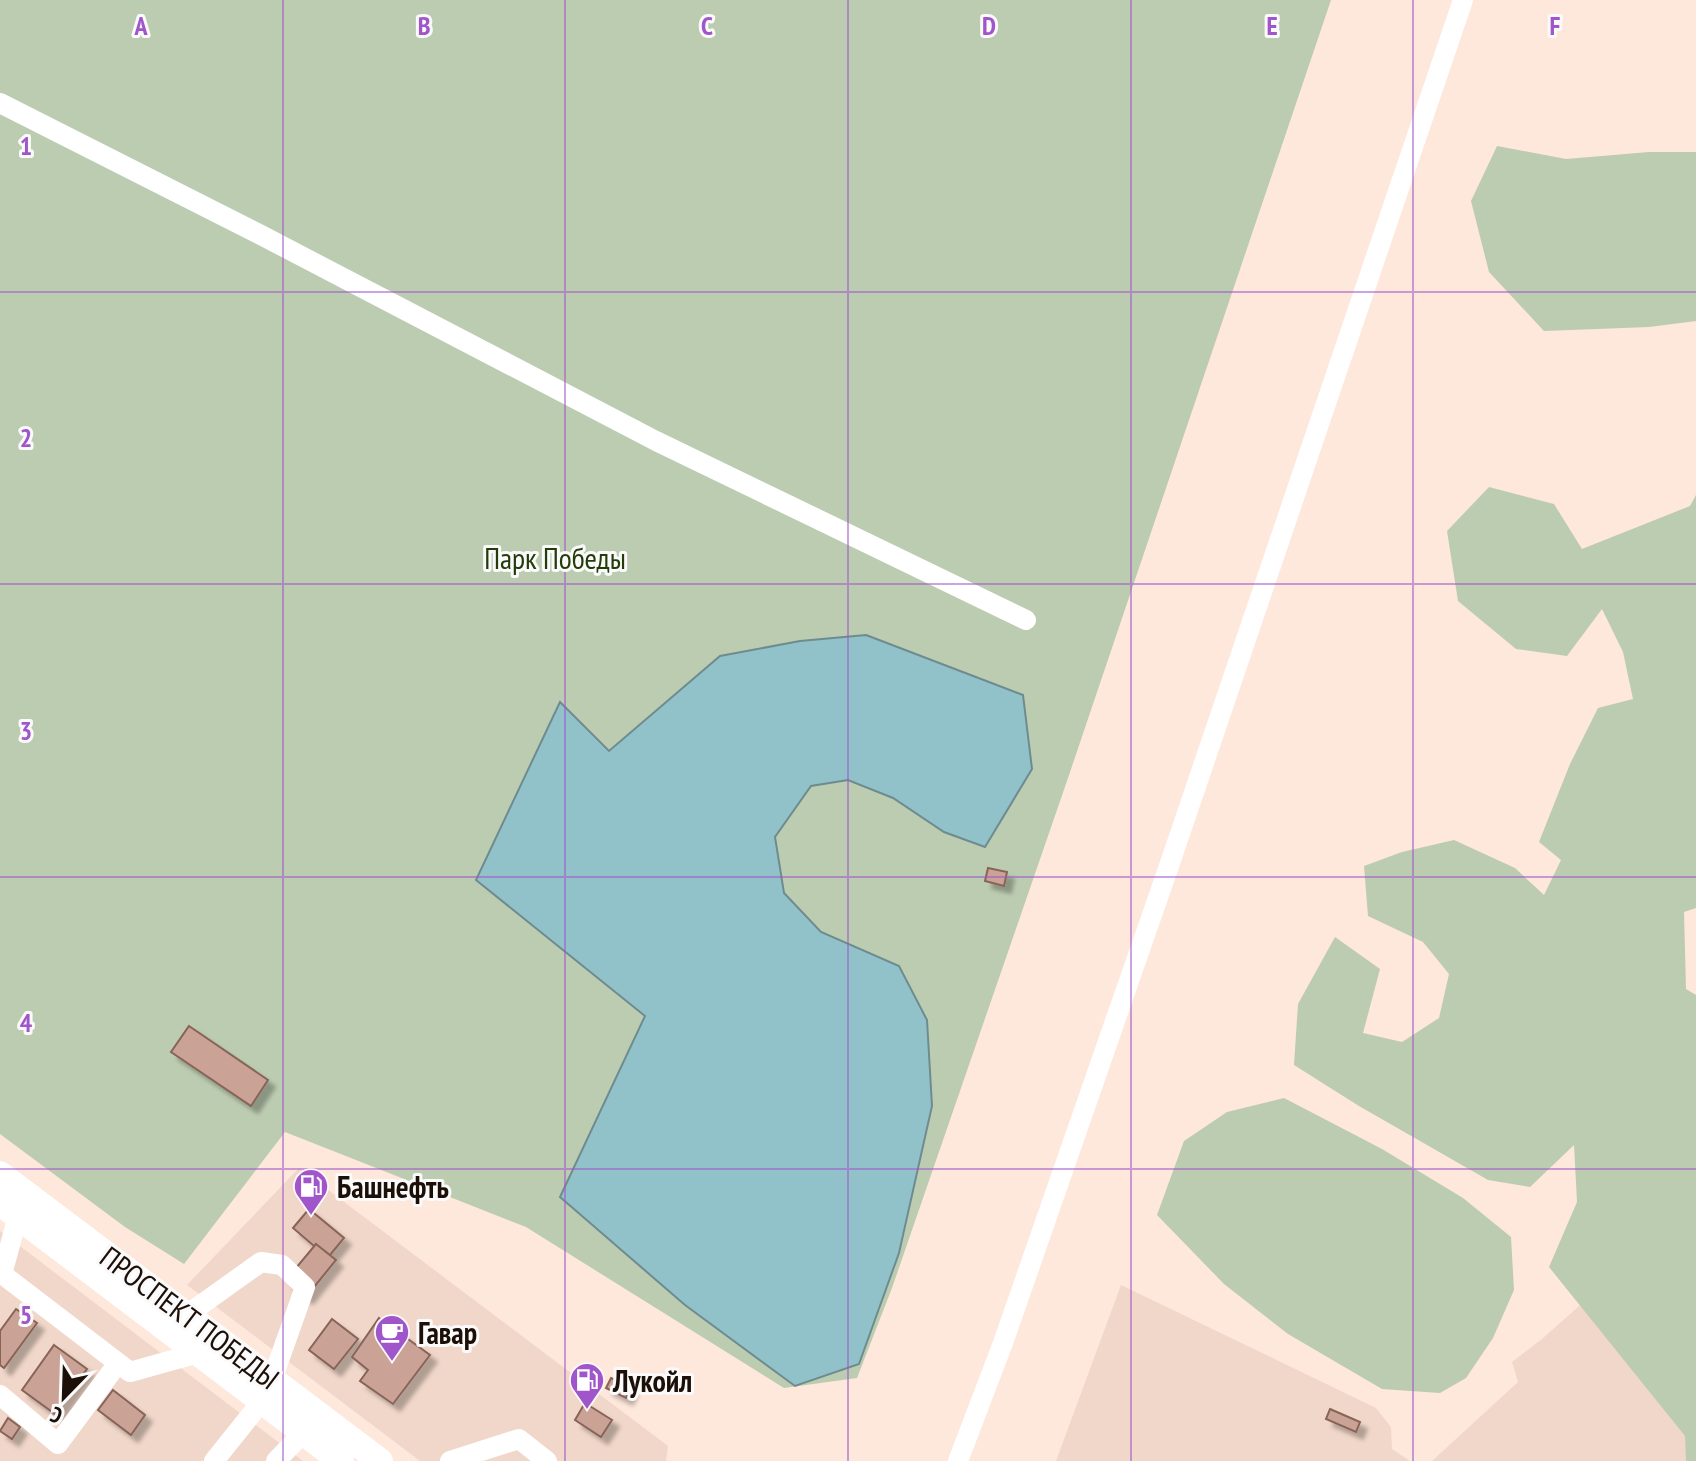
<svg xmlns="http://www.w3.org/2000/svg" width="1696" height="1461" viewBox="0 0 1696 1461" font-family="'PT Sans Narrow',sans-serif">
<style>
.built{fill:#f1d7c9}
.green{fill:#bcccb1}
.water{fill:#92c2c9;stroke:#6e8c8f;stroke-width:2}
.building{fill:#cba396;stroke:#876458;stroke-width:2;filter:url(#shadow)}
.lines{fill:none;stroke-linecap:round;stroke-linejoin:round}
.minor{stroke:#fff;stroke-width:20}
.major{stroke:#fff;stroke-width:26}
.grid{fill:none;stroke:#a056ca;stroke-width:2;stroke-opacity:0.55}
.labels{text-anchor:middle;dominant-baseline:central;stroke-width:6;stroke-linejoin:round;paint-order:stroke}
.park-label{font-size:30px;fill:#233c09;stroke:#fafafa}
.poi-label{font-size:30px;font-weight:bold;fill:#1b0f08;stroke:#fafafa;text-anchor:start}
.street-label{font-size:30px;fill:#1b0f08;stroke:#fafafa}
.grid-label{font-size:26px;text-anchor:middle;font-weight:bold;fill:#a056ca;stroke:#fafafa;stroke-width:6;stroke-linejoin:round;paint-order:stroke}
</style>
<defs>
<filter id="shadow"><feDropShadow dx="7" dy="7" stdDeviation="2" flood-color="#0004"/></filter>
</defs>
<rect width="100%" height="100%" fill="#fee7db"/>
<path class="built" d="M 299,1168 L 668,1446 L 666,1461 L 420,1461 L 187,1285 Z
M 0,1231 L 303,1461 L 0,1461 Z
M 1121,1285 L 1376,1408 L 1391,1427 L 1392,1449 L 1410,1461 L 1056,1461 Z
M 1596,1291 L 1696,1414 L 1696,1461 L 1432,1461 L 1518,1382 L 1512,1362 L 1542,1339 Z"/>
<path class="green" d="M 0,0 L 1331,0 L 1068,778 L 892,1288 L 857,1378 L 784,1388 L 526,1227 L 285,1132 L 184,1264 L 125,1227 L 0,1134 Z
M 1497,146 L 1566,159 L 1649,152 L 1696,152 L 1696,321 L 1649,327 L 1544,331 L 1489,272 L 1471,201 Z
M 1489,487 L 1554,504 L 1582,549 L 1690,506 L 1696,495 L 1696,908 L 1684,912 L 1686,989 L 1696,995 L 1696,1461 L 1686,1461 L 1685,1436 L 1549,1267 L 1577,1202 L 1574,1145 L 1530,1187 L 1488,1180 L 1359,1106 L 1294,1065 L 1298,1004 L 1335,937 L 1380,969 L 1363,1033 L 1402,1042 L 1439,1018 L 1449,974 L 1423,942 L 1368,916 L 1364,866 L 1402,852 L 1454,840 L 1515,868 L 1544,895 L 1561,860 L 1539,842 L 1570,764 L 1598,708 L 1633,699 L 1623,652 L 1602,609 L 1567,656 L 1516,649 L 1458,601 L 1447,531 Z
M 1284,1098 L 1382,1149 L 1463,1198 L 1511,1237 L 1514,1290 L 1493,1338 L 1466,1378 L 1440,1393 L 1382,1389 L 1288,1334 L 1224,1284 L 1157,1215 L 1184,1141 L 1227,1112 Z"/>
<path class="water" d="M 866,635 L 1023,695 L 1032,769 L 985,847 L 944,832 L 893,798 L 848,780 L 811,786 L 775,837 L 784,893 L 821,932 L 899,966 L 927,1020 L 932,1106 L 899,1253 L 859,1364 L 795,1386 L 685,1305 L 560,1197 L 645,1016 L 476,880 L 560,702 L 609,751 L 720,656 L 800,641 Z"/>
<path class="building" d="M 988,868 L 1007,872 L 1004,886 L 985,881 Z
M 189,1026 L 268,1080 L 251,1106 L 171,1052 Z
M 309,1209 L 344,1238 L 330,1255 L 316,1244 L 314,1246 L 293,1228 Z
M 316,1244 L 336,1260 L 306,1297 L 286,1280 Z
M 16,1309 L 37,1323 L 4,1368 L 0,1365 L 0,1331 Z
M 379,1318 L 430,1355 L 393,1404 L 360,1381 L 368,1370 L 352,1357 Z
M 332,1319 L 358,1339 L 334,1369 L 309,1350 Z
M 54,1345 L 87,1369 L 55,1414 L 22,1390 Z
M 611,1378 L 631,1388 L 626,1398 L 606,1388 Z
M 113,1390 L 145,1415 L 131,1435 L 98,1410 Z
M 585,1403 L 612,1420 L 601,1437 L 575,1420 Z
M 1330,1409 L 1360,1422 L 1356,1432 L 1326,1419 Z
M 8,1418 L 20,1427 L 12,1439 L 0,1431 Z"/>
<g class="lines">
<path class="minor" d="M 0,103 L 259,234 L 656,441 L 1026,620
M 18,1216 L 2,1274 L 130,1372 L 198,1353
M 188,1314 L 261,1262 L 282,1265 L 305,1287 L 272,1380
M 0,1395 L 58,1444 L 118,1363
M 214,1461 L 262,1401
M 276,1461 L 303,1433
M 450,1461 L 519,1439 L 547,1461
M 958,1461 L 1003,1343 L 1169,866 L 1463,0"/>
<path class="major" d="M 0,1174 L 380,1461
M 0,1203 L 341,1461"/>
</g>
<path class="grid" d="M 283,0 L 283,1461M 565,0 L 565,1461M 848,0 L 848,1461M 1131,0 L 1131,1461M 1413,0 L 1413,1461M 0,292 L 1696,292M 0,584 L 1696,584M 0,877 L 1696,877M 0,1169 L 1696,1169"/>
<defs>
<g id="fuel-pin" transform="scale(1.8)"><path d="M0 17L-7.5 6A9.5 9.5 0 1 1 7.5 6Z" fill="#a056ca" stroke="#fafafa"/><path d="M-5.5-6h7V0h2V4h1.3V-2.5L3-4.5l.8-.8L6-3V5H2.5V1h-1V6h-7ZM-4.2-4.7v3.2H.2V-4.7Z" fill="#fff"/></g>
<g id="cafe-pin" transform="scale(1.8)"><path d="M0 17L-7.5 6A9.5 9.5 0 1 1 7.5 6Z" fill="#a056ca" stroke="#fafafa"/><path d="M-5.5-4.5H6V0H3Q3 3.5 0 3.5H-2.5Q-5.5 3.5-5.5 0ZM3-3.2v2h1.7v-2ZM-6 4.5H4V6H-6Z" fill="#fff"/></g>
</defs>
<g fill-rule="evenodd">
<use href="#fuel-pin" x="311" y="1186"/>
<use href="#cafe-pin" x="392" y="1332"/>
<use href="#fuel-pin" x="587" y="1380"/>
</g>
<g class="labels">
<g class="park-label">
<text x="555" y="557">Парк Победы</text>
</g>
<g class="poi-label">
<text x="337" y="1186">Башнефть</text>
<text x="418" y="1332">Гавар</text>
<text x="613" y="1380">Лукойл</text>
</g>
<g class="street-label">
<text transform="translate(190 1317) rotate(37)">ПРОСПЕКТ ПОБЕДЫ</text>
</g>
</g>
<g class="grid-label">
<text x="141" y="35">A</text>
<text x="424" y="35">B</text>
<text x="707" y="35">C</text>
<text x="989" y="35">D</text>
<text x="1272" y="35">E</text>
<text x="1555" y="35">F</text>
<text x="26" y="155">1</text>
<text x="26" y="447">2</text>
<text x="26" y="740">3</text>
<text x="26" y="1032">4</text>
<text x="26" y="1324">5</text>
</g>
<g transform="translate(64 1397) rotate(203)" stroke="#fafafa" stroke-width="6" paint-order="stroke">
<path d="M0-6L14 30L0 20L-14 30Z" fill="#1b0f08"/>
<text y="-12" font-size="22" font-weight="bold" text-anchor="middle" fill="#1b0f08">С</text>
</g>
</svg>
